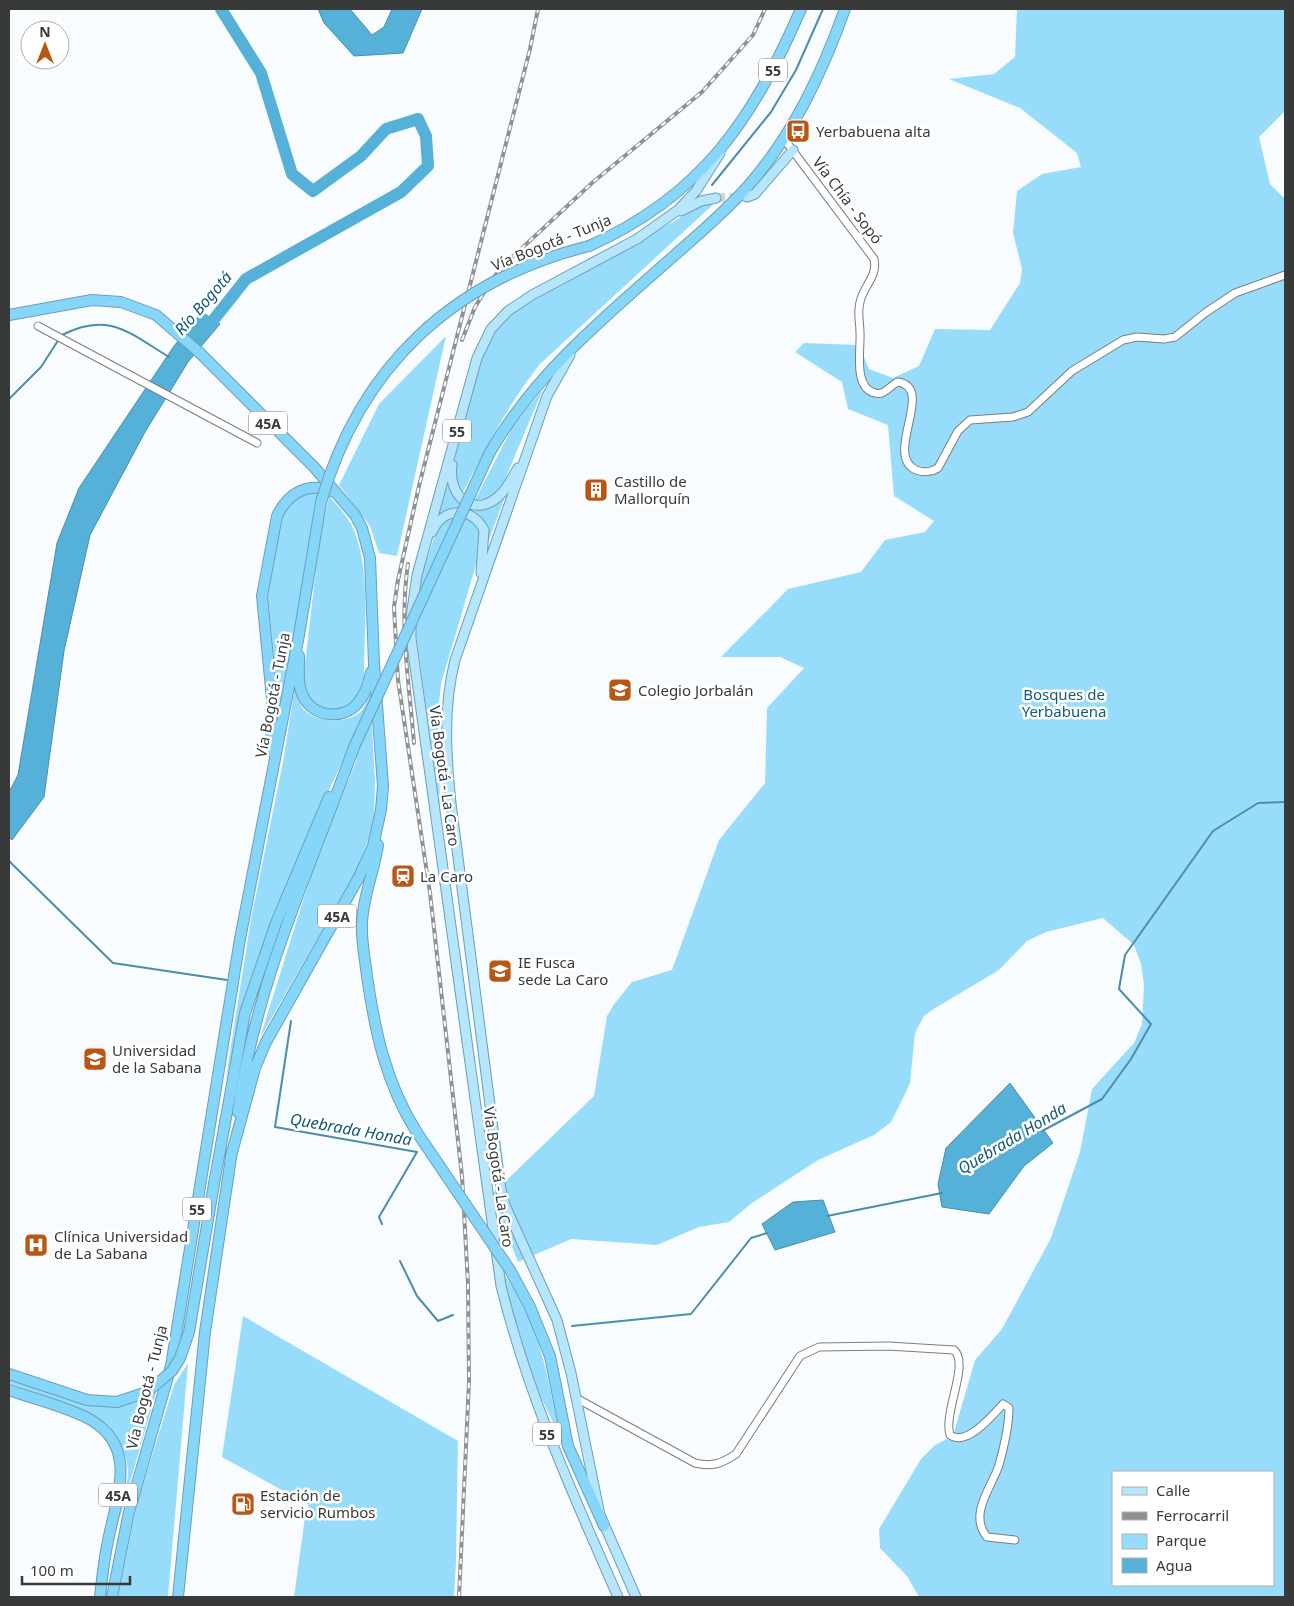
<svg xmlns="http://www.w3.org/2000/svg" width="1294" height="1606" viewBox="0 0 1294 1606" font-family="'Noto Sans',sans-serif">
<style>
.green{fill:#98dcfc;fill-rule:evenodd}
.water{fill:#56b1d8;stroke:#4d8da9}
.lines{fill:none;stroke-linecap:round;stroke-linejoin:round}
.stream{stroke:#4d8da9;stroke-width:2}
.river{stroke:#56b1d8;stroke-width:12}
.major-tunnel{stroke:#d2d5d7;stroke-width:9;stroke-dasharray:9 4.5;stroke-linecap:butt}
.minor-casing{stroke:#7a7d7f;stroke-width:9}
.major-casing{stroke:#6b9fb7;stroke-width:11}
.highway-casing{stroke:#6b9fb7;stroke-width:12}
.minor{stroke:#fff;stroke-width:7}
.major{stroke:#b6e6fc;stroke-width:9}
.highway{stroke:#86d6fa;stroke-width:10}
.rail-casing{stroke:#8f9293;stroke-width:4}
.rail{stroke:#fff;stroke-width:2;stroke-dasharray:5.5;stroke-linecap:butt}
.highway-bridge-casing{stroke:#6b9fb7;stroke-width:12;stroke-linecap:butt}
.highway-bridge{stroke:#86d6fa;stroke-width:10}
.labels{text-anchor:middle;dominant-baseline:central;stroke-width:5;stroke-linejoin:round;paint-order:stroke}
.shield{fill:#fff;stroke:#747575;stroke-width:1}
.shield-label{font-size:14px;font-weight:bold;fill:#383a3a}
.poi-label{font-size:15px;fill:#383a3a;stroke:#fff;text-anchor:start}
.street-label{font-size:15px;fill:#383a3a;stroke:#fff}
.park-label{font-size:15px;fill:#125b76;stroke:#fff}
.water-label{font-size:16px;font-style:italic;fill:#105974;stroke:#fff}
</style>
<rect width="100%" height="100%" fill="#f8fcfe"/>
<path class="green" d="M 1017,9 L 1285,9 L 1285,111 L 1259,137 L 1270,184 L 1285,199 L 1285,1597 L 919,1597 L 907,1576 L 880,1548 L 879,1529 L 921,1459 L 935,1445 L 953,1436 L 975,1360 L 1002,1329 L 1051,1238 L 1080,1152 L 1092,1089 L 1134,1043 L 1142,1024 L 1144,985 L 1141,964 L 1134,945 L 1103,918 L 1046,932 L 1027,941 L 999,970 L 932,1010 L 924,1016 L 915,1033 L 910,1083 L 906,1092 L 891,1122 L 874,1135 L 818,1160 L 752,1203 L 729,1222 L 699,1227 L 657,1245 L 571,1239 L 518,1262 L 492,1194 L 594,1096 L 607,1016 L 615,1003 L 632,982 L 672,970 L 719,840 L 765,783 L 767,708 L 804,668 L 780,657 L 721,657 L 788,589 L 861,572 L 885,540 L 925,532 L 934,521 L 894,496 L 888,425 L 848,409 L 842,382 L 795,352 L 804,343 L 859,345 L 869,369 L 893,378 L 919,366 L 935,329 L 990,330 L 1020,283 L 1022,269 L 1013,233 L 1017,191 L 1042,174 L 1081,167 L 1077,153 L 1020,108 L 949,79 L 994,74 L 1015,57 ZM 1113,1472 L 1273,1472 L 1273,1585 L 1113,1585 Z
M 718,200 L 540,364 C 508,404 486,448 462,494 C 448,477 457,447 462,428 C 469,399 475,365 490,338 C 511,300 578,276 615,256 C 650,237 681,213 718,200 Z
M 446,336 L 397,556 L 379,553 L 370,526 L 339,485 L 379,404 Z
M 543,389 L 503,484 C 495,495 489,500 475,500 L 514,424 Z
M 446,482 C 455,509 487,516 506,494 L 488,542 C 491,511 459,498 436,517 Z
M 320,491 L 280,721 L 268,596 L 281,515 L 297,495 Z
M 329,496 C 339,507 348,517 354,530 C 372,575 363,636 364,684 C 350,719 311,719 303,681 L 319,543 Z
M 457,516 C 479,522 482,529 480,551 L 441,684 L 438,713 L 440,807 L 416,634 L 416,602 L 424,568 L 436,532 L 448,518 Z
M 296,680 C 297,690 297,703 304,710 C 318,723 350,725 363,709 C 366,704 368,696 370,691 L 375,781 L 374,814 L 369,838 L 355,873 L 260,1038 L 313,869 L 357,759 L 346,754 L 303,846 L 258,958 L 240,1017 L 225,1084 L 251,919 L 283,762 Z
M 502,1272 C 544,1330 545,1374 562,1441 L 538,1391 L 518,1337 Z
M 243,1316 L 458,1441 L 456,1562 L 454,1597 L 294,1597 L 306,1510 L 309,1505 L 222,1457 Z
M 188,1363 L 168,1597 L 118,1597 L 137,1504 L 174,1385 Z
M 9,1378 C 36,1387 79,1406 107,1406 C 124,1407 140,1400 156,1393 L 119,1520 C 121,1505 128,1486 128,1471 C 127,1455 120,1436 108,1425 C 90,1408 34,1393 9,1383 Z"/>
<path class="water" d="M 318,9 L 350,9 L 372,35 L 384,27 L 392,9 L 422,9 L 403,53 L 354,56 L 324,23 Z
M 202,312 L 220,324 L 188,362 L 145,432 L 90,535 L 64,651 L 44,797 L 12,840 L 9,837 L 9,792 L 18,775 L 57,543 L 79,488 L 174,346 Z
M 1010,1083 L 1053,1143 L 1024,1166 L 989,1214 L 942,1207 L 938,1184 L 946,1148 Z
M 823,1200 L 835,1232 L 775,1250 L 762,1224 L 793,1202 Z"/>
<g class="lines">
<path class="stream" d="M 712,185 L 771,112 L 796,70 L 823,9
M 62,335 C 109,311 129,333 169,357
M 9,399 L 41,367 L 59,339
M 9,861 L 113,963 L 227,980
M 291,1021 L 275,1127 L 417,1152 L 379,1217 L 382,1224
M 1042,1131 L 1102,1099 L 1131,1059 L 1151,1024 L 1119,989 L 1125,955 L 1213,831 L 1258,803 L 1285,802
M 827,1216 L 942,1193
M 400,1261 L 417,1296 L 438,1321 L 453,1315
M 572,1326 L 691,1314 L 751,1238 L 767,1233"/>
<path class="river" d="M 201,331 L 211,323 L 246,279 L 401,192 L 428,166 L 426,136 L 418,119 L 386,129 L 361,156 L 313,191 L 292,174 L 261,73 L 221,9"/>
<path class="major-tunnel" d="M 716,198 L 742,197"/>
<g class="minor-casing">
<path id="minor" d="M 784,139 L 874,259 C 878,277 863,286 860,302 C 857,313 860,322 860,333 C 861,350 853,388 875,393 C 885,396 890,385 898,382 C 936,388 883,455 916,470 C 923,473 932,472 938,468 L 958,431 L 970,420 L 1013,417 L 1028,412 L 1072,371 L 1123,340 L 1137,337 L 1164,339 L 1175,337 L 1205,313 L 1235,293 L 1285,275
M 38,326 L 257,443
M 576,1398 L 695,1463 C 712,1467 721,1464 736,1454 L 800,1356 L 819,1347 L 888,1346 L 954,1350 C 970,1364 943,1412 950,1435 C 966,1447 992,1416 1003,1404 L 1009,1408 C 1009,1426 1004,1447 999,1465 C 992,1487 968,1514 987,1537 L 1015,1540"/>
</g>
<g class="major-casing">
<path id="major" d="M 747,197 L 755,194 L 793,150
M 681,211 L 701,201 L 716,198
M 570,355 L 547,396 L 455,660 C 443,708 446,754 451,803 L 501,1190 L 505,1205 L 557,1320 L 571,1373 L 600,1515 L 636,1597
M 452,465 C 447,498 476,519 500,495 C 508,488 512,477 518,468
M 432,532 C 443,507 471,506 484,530 L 481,573
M 618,1597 C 573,1495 528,1395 501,1286 L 411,638 L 411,617 L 417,575 L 477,358 L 491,329 L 508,311 L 532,295 L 637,239 L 678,210 L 696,191 L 720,153"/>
</g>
<g class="highway-casing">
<path id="highway" d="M 589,246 C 702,196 753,119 801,9
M 9,315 L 92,300 L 121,302 L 156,315 L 199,352 L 314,467 L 355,515 L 362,528 L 370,558 L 374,664 L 383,786 L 381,810 L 373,846 L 359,877 L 266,1042 L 255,1068 L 231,1156
M 489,454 C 534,374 608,314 676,254 C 701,232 726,211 748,186 C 793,135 822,73 845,9
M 299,656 C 299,670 297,686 304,698 C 314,717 343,720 357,704 C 365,695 369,683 371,672
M 271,751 L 272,699 L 262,596 L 277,516 C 288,493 308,481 334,492
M 378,845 C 374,872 363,896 362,923 C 361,941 365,959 367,976 C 375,1032 386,1083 416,1131
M 238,1112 C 255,984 311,867 354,747
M 215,1178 L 245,1013 L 276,923 L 329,797
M 530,1307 L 550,1356 L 568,1446 L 604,1526
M 9,1374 L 36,1383
M 9,1390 C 34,1399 68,1407 91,1420 C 139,1448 116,1498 108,1541 C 104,1559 102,1578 100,1597
M 112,1597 L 129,1512 L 171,1366 L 240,939 L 299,635 L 321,502
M 178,1597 L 205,1332 L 232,1151"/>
</g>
<use href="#minor" class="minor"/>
<use href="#major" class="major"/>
<use href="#highway" class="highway"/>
<g class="rail-casing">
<path id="rail" d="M 462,340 L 475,307 L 493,278 L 506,263 L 592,183 L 702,92 L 753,35 L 765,9
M 408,564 C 399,625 409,682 414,743
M 459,1597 L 469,1382 L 468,1284 L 462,1176 L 430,893 L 398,680 L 394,607 L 398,580 L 419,486 L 530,49 L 538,9"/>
</g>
<use href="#rail" class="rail"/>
<g class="highway-bridge-casing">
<path id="highway-bridge" d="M 321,502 C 360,367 452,280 589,246
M 354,747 L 489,454
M 416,1131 L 510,1270 L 530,1307
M 36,1383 L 87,1400 L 117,1402 L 147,1392 L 172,1371 L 180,1358 L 189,1332 L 215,1178"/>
</g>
<use href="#highway-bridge" class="highway-bridge"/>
</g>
<defs>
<g id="bus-square" transform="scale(1.25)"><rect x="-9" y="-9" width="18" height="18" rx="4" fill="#b85715" stroke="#fff"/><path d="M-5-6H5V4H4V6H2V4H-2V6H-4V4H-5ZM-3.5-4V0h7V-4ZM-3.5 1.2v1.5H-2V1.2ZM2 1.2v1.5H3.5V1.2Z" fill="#fff"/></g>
<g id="building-square" transform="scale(1.25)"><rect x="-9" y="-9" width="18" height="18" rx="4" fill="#b85715" stroke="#fff"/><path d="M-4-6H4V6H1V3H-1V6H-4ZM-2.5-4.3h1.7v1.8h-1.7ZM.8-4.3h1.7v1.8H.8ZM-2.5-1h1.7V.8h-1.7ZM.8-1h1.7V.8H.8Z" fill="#fff"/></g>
<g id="school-square" transform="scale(1.25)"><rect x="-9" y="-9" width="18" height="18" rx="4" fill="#b85715" stroke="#fff"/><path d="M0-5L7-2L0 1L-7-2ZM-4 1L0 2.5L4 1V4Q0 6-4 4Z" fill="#fff"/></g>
<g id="station-square" transform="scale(1.25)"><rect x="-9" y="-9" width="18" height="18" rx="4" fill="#b85715" stroke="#fff"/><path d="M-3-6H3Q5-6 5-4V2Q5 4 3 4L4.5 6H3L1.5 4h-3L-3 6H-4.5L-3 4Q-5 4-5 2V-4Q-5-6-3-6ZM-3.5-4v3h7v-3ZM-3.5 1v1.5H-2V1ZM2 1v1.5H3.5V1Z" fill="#fff"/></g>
<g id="university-square" transform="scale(1.25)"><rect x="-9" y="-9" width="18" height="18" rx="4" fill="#b85715" stroke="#fff"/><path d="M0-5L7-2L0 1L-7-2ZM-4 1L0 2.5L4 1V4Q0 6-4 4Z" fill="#fff"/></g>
<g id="hospital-square" transform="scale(1.25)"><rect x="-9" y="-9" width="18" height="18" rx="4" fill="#b85715" stroke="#fff"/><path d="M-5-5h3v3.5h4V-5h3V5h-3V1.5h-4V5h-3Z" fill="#fff"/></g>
<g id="fuel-square" transform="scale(1.25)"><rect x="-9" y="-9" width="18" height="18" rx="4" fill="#b85715" stroke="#fff"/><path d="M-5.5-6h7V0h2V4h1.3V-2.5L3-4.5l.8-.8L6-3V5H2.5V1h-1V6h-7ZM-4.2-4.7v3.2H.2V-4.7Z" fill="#fff"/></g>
</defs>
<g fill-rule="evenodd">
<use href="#bus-square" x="798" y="131"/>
<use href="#building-square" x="596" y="490"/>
<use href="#school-square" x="620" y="690"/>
<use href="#station-square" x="403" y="876"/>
<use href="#school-square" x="500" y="971"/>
<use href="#university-square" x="95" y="1059"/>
<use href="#hospital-square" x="36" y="1245"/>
<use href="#fuel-square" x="243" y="1504"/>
</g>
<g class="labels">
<g class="shield">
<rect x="759" y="58.5" width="28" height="23" rx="4"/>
<rect x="249" y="411.5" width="38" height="23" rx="4"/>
<rect x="443" y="419.5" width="28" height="23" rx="4"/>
<rect x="318" y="904.5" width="38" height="23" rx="4"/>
<rect x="183" y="1197.5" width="28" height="23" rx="4"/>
<rect x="533" y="1422.5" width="28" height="23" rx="4"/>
<rect x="99" y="1483.5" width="38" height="23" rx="4"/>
</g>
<g class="shield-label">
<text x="773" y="70">55</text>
<text x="268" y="423">45A</text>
<text x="457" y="431">55</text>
<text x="337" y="916">45A</text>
<text x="197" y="1209">55</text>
<text x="547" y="1434">55</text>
<text x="118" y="1495">45A</text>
</g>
<g class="poi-label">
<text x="816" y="131">Yerbabuena alta</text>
<text x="614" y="481">Castillo de<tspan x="614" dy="17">Mallorquín</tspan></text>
<text x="638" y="690">Colegio Jorbalán</text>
<text x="420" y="876">La Caro</text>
<text x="518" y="962">IE Fusca<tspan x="518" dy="17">sede La Caro</tspan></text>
<text x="112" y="1050">Universidad<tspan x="112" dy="17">de la Sabana</tspan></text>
<text x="54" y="1236">Clínica Universidad<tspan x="54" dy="17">de La Sabana</tspan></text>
<text x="260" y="1495">Estación de<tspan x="260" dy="17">servicio Rumbos</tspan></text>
</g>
<g class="street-label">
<text transform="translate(848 200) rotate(53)">Vía Chía - Sopó</text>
<text transform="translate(551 242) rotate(-22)">Vía Bogotá - Tunja</text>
<text transform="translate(272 695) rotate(-79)">Vía Bogotá - Tunja</text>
<text transform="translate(445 776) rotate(82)">Vía Bogotá - La Caro</text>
<text transform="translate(499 1177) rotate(82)">Vía Bogotá - La Caro</text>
<text transform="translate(146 1387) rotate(-76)">Vía Bogotá - Tunja</text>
</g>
<g class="park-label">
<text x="1064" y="694">Bosques de<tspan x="1064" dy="17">Yerbabuena</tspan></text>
</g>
<g class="water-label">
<text transform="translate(203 303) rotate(-49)">Río Bogotá</text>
<text transform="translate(351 1129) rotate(10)">Quebrada Honda</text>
<text transform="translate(1012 1138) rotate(-31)">Quebrada Honda</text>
</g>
</g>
<rect width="1294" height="1606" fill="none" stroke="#383a3a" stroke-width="20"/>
<rect x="1112" y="1471" width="162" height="115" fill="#ffffff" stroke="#afb0b0"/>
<rect x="1122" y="1487" width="25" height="8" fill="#b6e6fc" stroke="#afb0b0"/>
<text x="1156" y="1496" font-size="15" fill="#383a3a">Calle</text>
<rect x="1122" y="1512" width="25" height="8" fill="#8f9293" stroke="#afb0b0"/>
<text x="1156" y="1521" font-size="15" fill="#383a3a">Ferrocarril</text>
<rect x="1122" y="1534" width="25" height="15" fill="#98dcfc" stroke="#afb0b0"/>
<text x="1156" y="1546" font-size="15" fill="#383a3a">Parque</text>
<rect x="1122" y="1558" width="25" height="15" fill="#56b1d8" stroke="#afb0b0"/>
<text x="1156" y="1571" font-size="15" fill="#383a3a">Agua</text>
<g transform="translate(45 45)"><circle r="24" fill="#ffffff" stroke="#afb0b0"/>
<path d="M0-4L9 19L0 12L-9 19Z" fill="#b85715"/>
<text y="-8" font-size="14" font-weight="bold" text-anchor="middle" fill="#383a3a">N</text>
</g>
<path d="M22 1576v8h108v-8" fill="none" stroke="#383a3a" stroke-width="2.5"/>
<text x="30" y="1576" font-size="15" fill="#383a3a" stroke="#ffffff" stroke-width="4" paint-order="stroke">100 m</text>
</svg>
